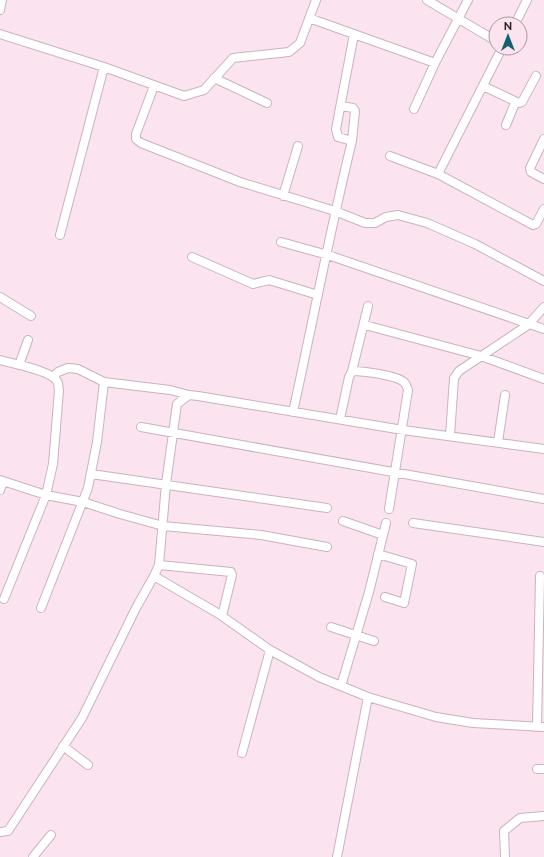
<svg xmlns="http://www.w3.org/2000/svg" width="544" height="857" viewBox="0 0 544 857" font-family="Raleway,sans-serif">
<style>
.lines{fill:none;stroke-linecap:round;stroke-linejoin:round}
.minor-casing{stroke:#cab3be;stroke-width:10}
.minor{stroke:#fff;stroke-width:8}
</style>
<rect width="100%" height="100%" fill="#fbe3ef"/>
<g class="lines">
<g class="minor-casing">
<path id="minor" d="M 427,0 L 496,41
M 0,10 L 2,0
M 309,18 L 435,63 L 468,0
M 515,24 L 527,0
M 0,34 L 104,67 L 184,96 L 204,90 L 233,58 L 289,52 L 300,43 L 316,0
M 214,78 L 267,103
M 154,86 L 136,134 L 136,139 L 141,143 L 240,182 L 335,211 L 365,223 L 375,223 L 386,217 L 398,215 L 427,223 L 475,244 L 544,281
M 483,86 L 519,103 L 522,102 L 536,76
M 341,106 L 353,108 L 355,111 L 352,141
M 414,109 L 435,63
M 506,125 L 515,103
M 544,139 L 530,168 L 531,172 L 544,179
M 390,156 L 438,174 L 533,225 L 536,224 L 544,209
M 438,174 L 502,48
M 283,196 L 298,146
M 60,235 L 104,67
M 281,242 L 328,255 L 544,329
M 192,257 L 253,284 L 269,280 L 318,295
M 0,297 L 31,316
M 365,325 L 481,356 L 544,379
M 0,360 C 13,364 50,370 57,381 C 59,384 58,387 59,390 L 53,464 L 46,495 L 4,599
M 19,365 L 28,340
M 352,371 L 368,306
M 53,377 L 58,372 L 68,368 L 78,369 L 104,382 L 170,390 L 189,395
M 293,412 C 313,321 330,230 352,141 L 338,137 L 336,129 L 354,34
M 340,419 L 349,377 L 352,371 C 362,371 396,375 404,382 C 406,384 407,387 408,390 L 389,509
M 141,427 L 544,499
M 450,436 L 454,378 L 459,371 L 528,325 L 544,307
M 498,442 L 505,395
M 91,474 L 327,508
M 0,480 L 46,495 L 83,502 L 120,514 L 163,526 L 261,535 L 327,547
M 0,490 L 3,482
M 343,521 L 383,535
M 413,523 L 544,542
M 378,554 L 412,564 L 404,603 L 385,597
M 159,565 L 231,572 L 232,575 L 222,616
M 154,576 L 219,614 L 270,650 L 319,677 L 368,697 L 436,717 L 473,723 L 544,727
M 41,608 L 88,488 L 97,442 L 104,382
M 331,627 L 374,641
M 341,686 L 369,592 L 386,523
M 537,727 L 540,576
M 63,746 L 88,765
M 242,753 L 270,650
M 537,769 L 544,769
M 0,832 L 8,831 L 82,718 L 136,608 L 154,576 L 159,565 L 166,484 L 177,404 L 189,395 L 198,396 L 403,430 L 544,449
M 33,857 L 51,835
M 337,857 L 368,697
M 505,857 L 504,831 L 520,818 L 544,816"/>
</g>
<use href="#minor" class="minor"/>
</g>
<g transform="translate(508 36)"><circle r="19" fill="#fbe3ef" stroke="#a9979f"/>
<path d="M0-3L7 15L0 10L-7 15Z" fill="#14606c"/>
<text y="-6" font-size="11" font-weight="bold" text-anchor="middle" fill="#2d2428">N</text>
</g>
</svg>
